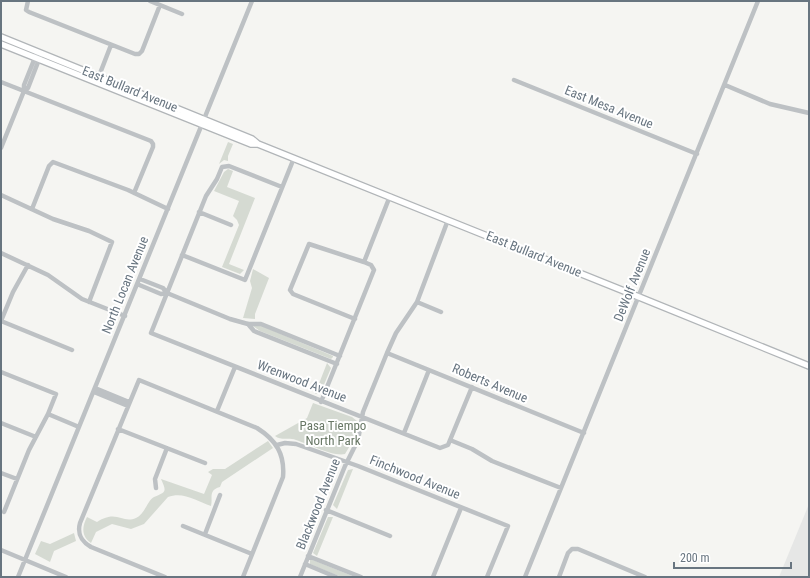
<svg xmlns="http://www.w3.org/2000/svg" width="810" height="578" viewBox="0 0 810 578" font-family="'Roboto Condensed',sans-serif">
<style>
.built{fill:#e6e7e6}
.green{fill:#d5dad2}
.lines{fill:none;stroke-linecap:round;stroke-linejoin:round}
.major-casing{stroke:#b1b5b8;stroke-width:8}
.minor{stroke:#bdc1c4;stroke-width:4.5}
.major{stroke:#fff;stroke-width:5.5}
.labels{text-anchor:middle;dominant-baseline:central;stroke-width:4;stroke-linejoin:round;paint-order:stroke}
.street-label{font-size:13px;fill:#687580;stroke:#fff}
.park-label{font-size:13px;fill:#697866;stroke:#fff}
</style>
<rect width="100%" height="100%" fill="#f5f5f2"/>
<path class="built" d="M 809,504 L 809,577 L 779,577 Z"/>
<path class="green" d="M 228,142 L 233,144 L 228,156 L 228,161 L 224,160 L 219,164 Z
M 228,169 L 233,171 L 227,187 L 255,198 L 229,264 L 244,270 L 240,274 L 222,267 L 239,225 L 237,220 L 233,216 L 239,201 L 214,191 L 224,172 Z
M 253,269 L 269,278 L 255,314 L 255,319 L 243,318 L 252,288 L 250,281 Z
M 253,326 L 262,326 L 333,356 L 333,357 L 331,359 L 260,331 Z
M 327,363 L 331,368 L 320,394 L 315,394 Z
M 313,403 L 352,417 L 357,421 L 354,439 L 345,454 C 333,457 309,444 296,440 C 289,437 281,441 275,436 L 307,418 Z
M 268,441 L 273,448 L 222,482 L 220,487 C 208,490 213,498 211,506 C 197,501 183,491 168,497 L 144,524 L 131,529 L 112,524 L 96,532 L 91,543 C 81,536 82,527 87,517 L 97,522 C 117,509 122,524 136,518 C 145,514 147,501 154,497 C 166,492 167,492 161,479 L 204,494 L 212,475 L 208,472 L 213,469 L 225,469 Z
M 353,469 L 337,509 L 333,505 L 348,470 Z
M 328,517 L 333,517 L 317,556 L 313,553 Z
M 74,533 L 76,541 L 54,551 L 50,562 L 35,554 L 41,541 L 50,544 Z
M 310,560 L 313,560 L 355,577 L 341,577 L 310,564 Z"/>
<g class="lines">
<g class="major-casing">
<path id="major" d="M 1,37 L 252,139 L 258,144
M 1,44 L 251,144 L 258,144 L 639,297 L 809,366"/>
</g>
<path class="minor" d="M 28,1 L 26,10 L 29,12 L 135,54 L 139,54 L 142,51 L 160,5
M 150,1 L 182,14
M 99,76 L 111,45
M 514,80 L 697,154
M 1,82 L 151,141 L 153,144 L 153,147 L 134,193
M 725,85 L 770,104 L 809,113
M 24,91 L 24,85 L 36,55
M 1,148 L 24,91 L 28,88 L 40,57
M 282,187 L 229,166 L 222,167 L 217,179 L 206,196 L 151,333 L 440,448 L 448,445 L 472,387
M 1,195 L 53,219 L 89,231 L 112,242 L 89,302
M 32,209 L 49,166 L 53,162 L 128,190 L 168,209
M 199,212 L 231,225
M 1,253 L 48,275 L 82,299 L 125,316
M 182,255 L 245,280 L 294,158
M 364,262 L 390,196
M 140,279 L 163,288 L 167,293
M 137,284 L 161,294 L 167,293 L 230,319 L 248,324 L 261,324 L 340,356
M 417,302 L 441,312
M 1,321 L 72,350
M 1,321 L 13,292 L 28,265
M 248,324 L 254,331 L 337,364
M 387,353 L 584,433
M 1,372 L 56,394 L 48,414 L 29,450 L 4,512
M 95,388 L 129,402
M 94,392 L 128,406
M 321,402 L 374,270 L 371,265 L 364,262 L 309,244 L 290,290 L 293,294 L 355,319
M 217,411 L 235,367
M 48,414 L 79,427
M 1,423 L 36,437
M 118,429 L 205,463
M 404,433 L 429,370
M 450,440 L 472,449 L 492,461 L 561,488
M 277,445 L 285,443 L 296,444 L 358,466 L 508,526 L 487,577
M 1,473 L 17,479
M 156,488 L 155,479 L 167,448
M 326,510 L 390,536
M 183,526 L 252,554
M 205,534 L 220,495
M 1,550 L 66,577
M 308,556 L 361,577
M 305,564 L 336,577
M 18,577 L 252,1
M 165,577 L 91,547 C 81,541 77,534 80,523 L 139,380 L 257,428 C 276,440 285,454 283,477 L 243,577
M 300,577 L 345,466 L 358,440 L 363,412 L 387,353 L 396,333 L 417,302 L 448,220
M 433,577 L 461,508
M 525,577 L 758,1
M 559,577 L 568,553 L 572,549 L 578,549 L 645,577"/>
<use href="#major" class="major"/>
</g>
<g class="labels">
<g class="street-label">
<text transform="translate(130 89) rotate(22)">East Bullard Avenue</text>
<text transform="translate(609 107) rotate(22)">East Mesa Avenue</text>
<text transform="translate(534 254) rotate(22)">East Bullard Avenue</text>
<text transform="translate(125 285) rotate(-68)">North Locan Avenue</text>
<text transform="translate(632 285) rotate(-68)">DeWolf Avenue</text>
<text transform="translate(302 381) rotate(21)">Wrenwood Avenue</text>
<text transform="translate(490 383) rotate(23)">Roberts Avenue</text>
<text transform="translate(415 477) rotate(22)">Finchwood Avenue</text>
<text transform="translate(318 504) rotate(-68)">Blackwood Avenue</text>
</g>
<g class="park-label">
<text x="333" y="425">Pasa Tiempo<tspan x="333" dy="15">North Park</tspan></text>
</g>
</g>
<rect width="810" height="578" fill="none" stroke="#687580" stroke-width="4"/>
<path d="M674 562v6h117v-6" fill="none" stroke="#687580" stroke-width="2"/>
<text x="680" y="562" font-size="12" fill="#687580" stroke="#ffffff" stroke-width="3" paint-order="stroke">200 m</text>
</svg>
